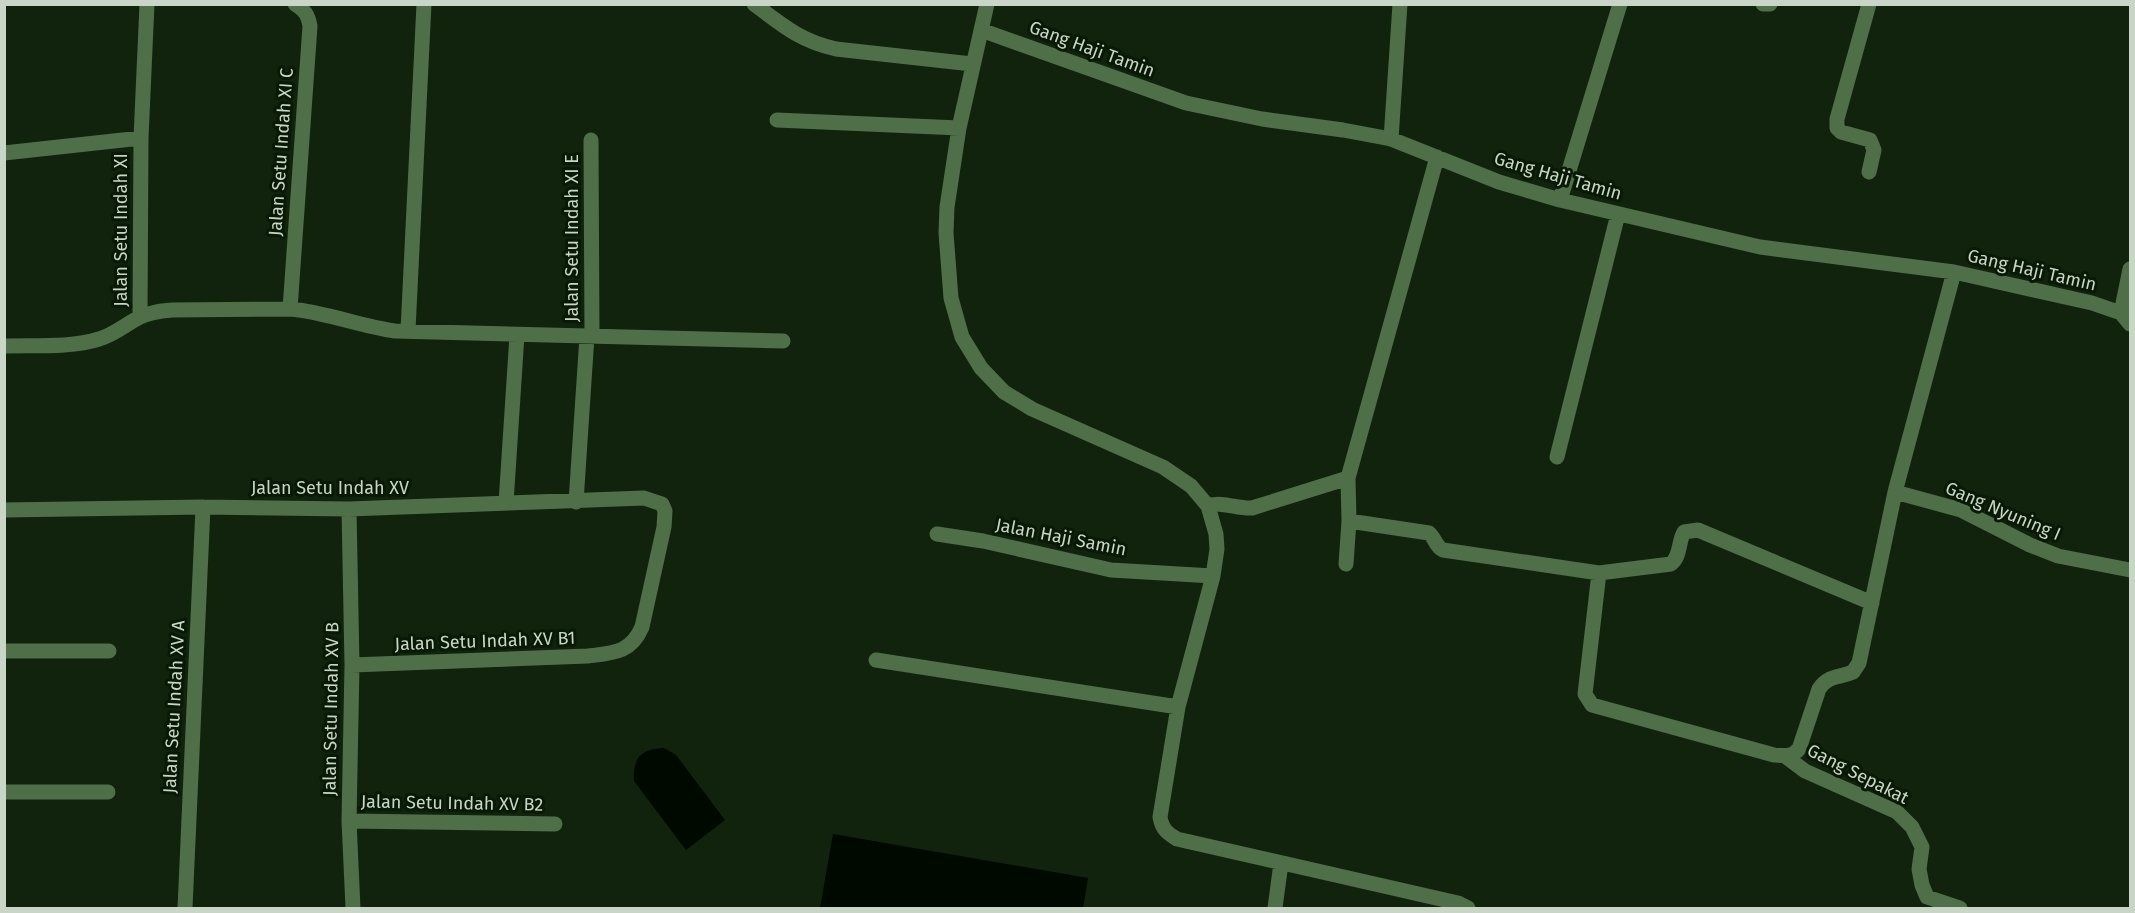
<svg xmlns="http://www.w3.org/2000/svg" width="2135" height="913" viewBox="0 0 2135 913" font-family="'Fira Sans',sans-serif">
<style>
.water{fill:#000900}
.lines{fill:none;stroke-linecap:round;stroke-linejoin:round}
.minor{stroke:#4e6f48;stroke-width:15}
.labels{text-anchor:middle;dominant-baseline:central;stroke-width:6;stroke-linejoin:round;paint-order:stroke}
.street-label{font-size:18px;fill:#c9d5c7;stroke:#081905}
</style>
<rect width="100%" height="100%" fill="#11230d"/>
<path class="water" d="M 664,748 L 676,755 L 725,820 L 686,850 L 634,781 C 633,758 640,749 664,748 Z
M 833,834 L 1088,878 L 1083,908 L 820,908 Z"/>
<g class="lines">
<path class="minor" d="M 754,4 C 782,25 800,41 836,49 L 972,64
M 987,4 L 959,128 L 947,207 L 946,233 L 951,298 L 962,337 L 981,368 L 1004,392 L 1032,409 L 1163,467 L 1191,486 L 1208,506 L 1216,534 L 1217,549 L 1213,576 L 1178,707 L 1160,817 C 1162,829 1167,833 1177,839 L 1458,903 L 1468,908
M 1763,4 L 1770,4
M 1869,4 L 1837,119 L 1837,128 L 1841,132 L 1870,140 L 1874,150 L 1869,172
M 981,30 L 1186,103 L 1262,119 L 1343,130 L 1391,139 L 1499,182 L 1560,200 L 1760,247 L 1954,272 L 2092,303 L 2121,313 L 2130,324
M 777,120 L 959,128
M 1391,139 L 1400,4
M 591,140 L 592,337
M 4,153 L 141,138
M 1560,200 L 1620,4
M 290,309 L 310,26 C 308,15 305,10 295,4
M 2121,313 L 2130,269
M 140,317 L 141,138 L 147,4
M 408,330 L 424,4
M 4,346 C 33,345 71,348 99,339 C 114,335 126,324 140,317 C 150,312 161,311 172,310 L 290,309 C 326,312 359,326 395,331 L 783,341
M 1557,457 L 1618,214
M 1895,492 L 1961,510 L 2030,545 L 2058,556 L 2130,570
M 576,502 L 587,336
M 506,503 L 517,335
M 1208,506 C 1224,501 1236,509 1252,508 L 1348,478
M 349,509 L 352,665 L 349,821 L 353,908
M 4,510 L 203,507 L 349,509 L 644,498 L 662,504 L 665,511 L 664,527 L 642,627 C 631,653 613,653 588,656 L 352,665
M 1349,521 L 1429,533 C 1435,538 1436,547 1443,550 L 1599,573 L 1671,564 C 1681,556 1678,542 1684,532 L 1698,530 L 1872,603
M 937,534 L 983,541 L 1111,570 L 1213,576
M 1346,564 L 1349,521 L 1348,478 L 1437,157
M 1599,573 L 1585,694 L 1592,705 L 1774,755 C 1785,756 1792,757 1799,749 L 1819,689 C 1828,675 1839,678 1853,672 L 1859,663 L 1895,492 L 1954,272
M 4,651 L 109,651
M 876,660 L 1178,707
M 1785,756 L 1805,771 L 1897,812 L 1912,827 L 1922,847 L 1919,869 L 1922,885 L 1927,897 L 1960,908
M 4,792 L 108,792
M 349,821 L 555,824
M 185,908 L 203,507
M 1275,908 L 1281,863"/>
</g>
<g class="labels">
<g class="street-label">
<text transform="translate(1092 49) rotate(20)">Gang Haji Tamin</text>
<text transform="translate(281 152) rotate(-86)">Jalan Setu Indah XI C</text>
<text transform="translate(1558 176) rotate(16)">Gang Haji Tamin</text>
<text transform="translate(121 230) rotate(-90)">Jalan Setu Indah XI</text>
<text transform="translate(572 238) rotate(-90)">Jalan Setu Indah XI E</text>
<text transform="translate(2032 270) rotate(13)">Gang Haji Tamin</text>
<text x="330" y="488">Jalan Setu Indah XV</text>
<text transform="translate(2003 511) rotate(23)">Gang Nyuning I</text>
<text transform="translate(1061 537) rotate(11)">Jalan Haji Samin</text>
<text transform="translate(485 641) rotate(-2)">Jalan Setu Indah XV B1</text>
<text transform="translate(174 707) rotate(-87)">Jalan Setu Indah XV A</text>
<text transform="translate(331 709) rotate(-89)">Jalan Setu Indah XV B</text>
<text transform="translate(1858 774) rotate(27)">Gang Sepakat</text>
<text transform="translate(452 803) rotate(1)">Jalan Setu Indah XV B2</text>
</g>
</g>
<rect width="2135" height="913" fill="none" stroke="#c9d5c7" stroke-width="12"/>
</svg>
